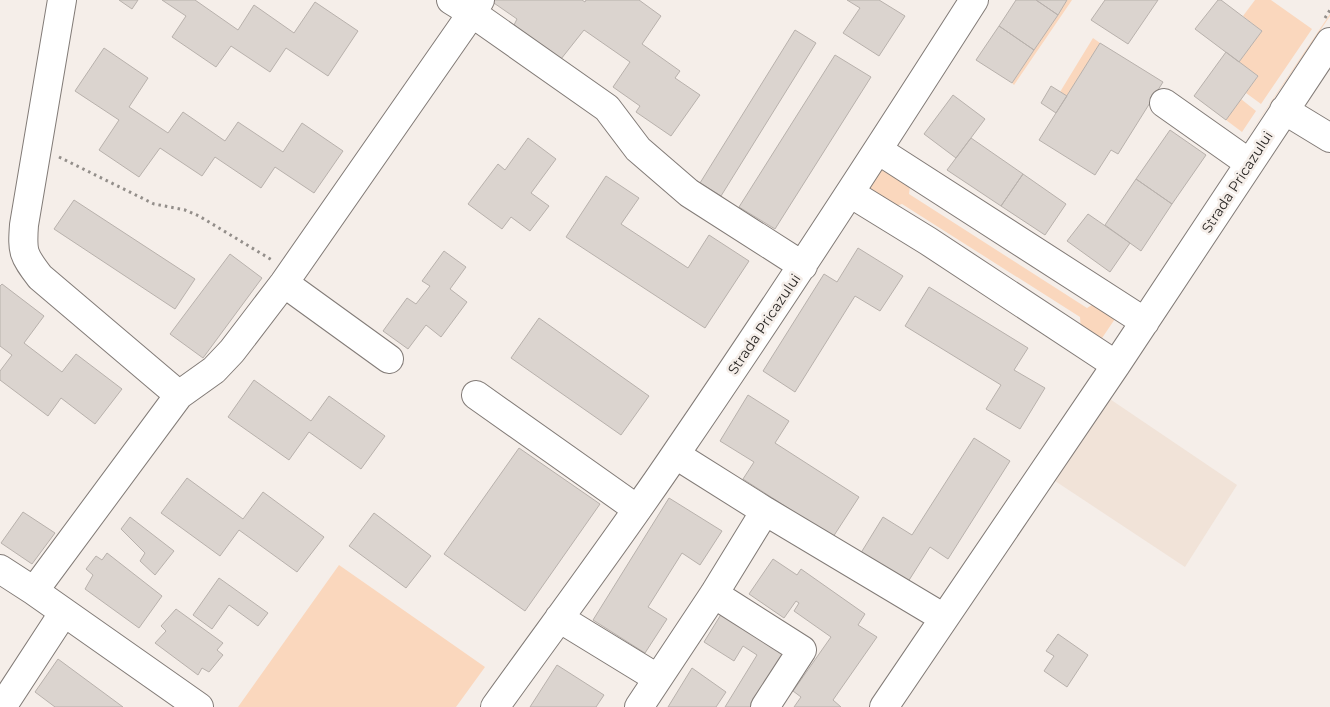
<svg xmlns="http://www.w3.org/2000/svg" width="1330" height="707" viewBox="0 0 1330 707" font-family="Montserrat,sans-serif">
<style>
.built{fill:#f1e3d8}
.green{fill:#fad7bd}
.building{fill:#dbd4cf;stroke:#b8b1ac}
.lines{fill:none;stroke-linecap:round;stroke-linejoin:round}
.minor-casing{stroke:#827b77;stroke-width:30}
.path{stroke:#938e8a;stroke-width:3;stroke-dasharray:2.5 4;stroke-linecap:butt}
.minor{stroke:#fff;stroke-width:28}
.labels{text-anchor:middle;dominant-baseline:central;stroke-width:5;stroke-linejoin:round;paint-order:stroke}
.street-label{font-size:14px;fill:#2a2725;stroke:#f5eee9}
</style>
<rect width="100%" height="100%" fill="#f5eee9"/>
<path class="built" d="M 1098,391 L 1237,485 L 1185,567 L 1043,473 Z"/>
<path class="green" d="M 1067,0 L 1072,0 L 1014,85 L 1012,83 Z
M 1255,0 L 1271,0 L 1312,29 L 1261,104 L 1246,93 L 1258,76 L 1239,62 L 1262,31 L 1243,16 Z
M 1330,14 L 1330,16 L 1240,148 Z
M 1093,38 L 1100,43 L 1067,96 L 1060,92 Z
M 1241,99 L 1256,111 L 1242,132 L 1226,120 Z
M 884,168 L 910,186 L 909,194 L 1087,308 L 1095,303 L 1119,313 L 1098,344 L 1081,331 L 1080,317 L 902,204 L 896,206 L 869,189 C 869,181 877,171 884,168 Z
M 339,565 L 485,667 L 456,707 L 238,707 Z"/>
<path class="building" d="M 119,0 L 138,0 L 132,9 Z
M 162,0 L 195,0 L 238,30 L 254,5 L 294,33 L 315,2 L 358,31 L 328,76 L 286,48 L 270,72 L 231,46 L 216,67 L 172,37 L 186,16 Z
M 492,0 L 582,0 L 585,2 L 586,0 L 639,0 L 661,16 L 642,44 L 680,71 L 675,78 L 700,95 L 671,136 L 636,112 L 640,106 L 613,87 L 630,62 L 584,30 L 561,59 L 514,25 L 517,19 L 491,1 Z
M 847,0 L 879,0 L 905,16 L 879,56 L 843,33 L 860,8 Z
M 1016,0 L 1036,0 L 1058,15 L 1034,50 L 999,26 Z
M 1036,0 L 1067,0 L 1058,15 Z
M 1105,0 L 1158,0 L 1128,44 L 1091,20 Z
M 1218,0 L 1221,0 L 1262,31 L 1239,62 L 1195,29 Z
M 999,26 L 1034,50 L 1012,83 L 976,60 Z
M 795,30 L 816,43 L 721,196 L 700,183 Z
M 1100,43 L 1163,82 L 1118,154 L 1111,150 L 1095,175 L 1039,140 Z
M 104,48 L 148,78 L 129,107 L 168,133 L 183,112 L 225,141 L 238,122 L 283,152 L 302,123 L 343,151 L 314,193 L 275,167 L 261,188 L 215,157 L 202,176 L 160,148 L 139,177 L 99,150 L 119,120 L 75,91 Z
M 1226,52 L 1258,76 L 1226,120 L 1194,96 Z
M 835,55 L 871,77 L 775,229 L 739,207 Z
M 1051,86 L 1067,96 L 1056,113 L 1041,103 Z
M 953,95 L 985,119 L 956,158 L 924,134 Z
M 1170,130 L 1206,155 L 1172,204 L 1136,179 Z
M 528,138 L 556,159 L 531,193 L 549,206 L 530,231 L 511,217 L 502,229 L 468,204 L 498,164 L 505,170 Z
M 971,138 L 1023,174 L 1001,206 L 947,170 Z
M 1023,174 L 1066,204 L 1045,235 L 1001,206 Z
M 606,176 L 639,198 L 621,224 L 688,268 L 709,235 L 749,261 L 705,328 L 566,237 Z
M 1136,179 L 1172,204 L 1141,251 L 1105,225 Z
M 74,200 L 195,279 L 175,309 L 54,229 Z
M 1088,214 L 1130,243 L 1110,272 L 1067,241 Z
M 858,248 L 903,276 L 880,311 L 855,296 L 795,392 L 763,371 L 824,274 L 837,282 Z
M 444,251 L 466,267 L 450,289 L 467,302 L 441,337 L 426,325 L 408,349 L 383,331 L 407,298 L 416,304 L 430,286 L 422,281 Z
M 230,254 L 262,278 L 203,358 L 170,334 Z
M 2,284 L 44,316 L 24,343 L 62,372 L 76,354 L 122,389 L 95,424 L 61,398 L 48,416 L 0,380 L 0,371 L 12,355 L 0,346 L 0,286 Z
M 929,287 L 1028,348 L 1014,370 L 1045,388 L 1020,429 L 986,409 L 1001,385 L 905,326 Z
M 539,318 L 649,396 L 621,435 L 511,358 Z
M 254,380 L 311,421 L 329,396 L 385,436 L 361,469 L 309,432 L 289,460 L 228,417 Z
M 748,395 L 789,421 L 775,443 L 859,497 L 833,537 L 743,479 L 754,462 L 720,441 Z
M 974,438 L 1010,461 L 948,559 L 930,547 L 906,585 L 859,556 L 883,517 L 912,535 Z
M 519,448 L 600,504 L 525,611 L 444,554 Z
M 187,478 L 243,519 L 263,492 L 324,537 L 297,572 L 239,530 L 220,556 L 161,513 Z
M 669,498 L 722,531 L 700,565 L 682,553 L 648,607 L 667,619 L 645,653 L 593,620 Z
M 23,512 L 55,533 L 32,564 L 1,543 Z
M 374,513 L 431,556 L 406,588 L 349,546 Z
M 130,517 L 174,551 L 155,575 L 140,561 L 145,553 L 121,529 Z
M 107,553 L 162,596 L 139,628 L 85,589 L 93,575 L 86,569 L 96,556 L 102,560 Z
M 773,559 L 797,575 L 801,569 L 865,614 L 858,625 L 877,637 L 833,700 L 841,707 L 794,707 L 801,697 L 793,691 L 831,637 L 794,611 L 799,603 L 796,601 L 784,618 L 749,594 Z
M 219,578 L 268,613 L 258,626 L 229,605 L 212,629 L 193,615 Z
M 725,608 L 791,650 L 756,707 L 725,707 L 757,655 L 743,646 L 734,661 L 704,642 Z
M 176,609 L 223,643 L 217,650 L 223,655 L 209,672 L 202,668 L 198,675 L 155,643 L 166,631 L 161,626 Z
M 1058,634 L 1088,655 L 1067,687 L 1044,671 L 1054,656 L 1046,651 Z
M 58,659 L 123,707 L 55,707 L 35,692 Z
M 557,665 L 604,695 L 596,707 L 530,707 Z
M 692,668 L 726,692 L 716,707 L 668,707 Z"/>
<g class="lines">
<g class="minor-casing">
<path id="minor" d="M 62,0 L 24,225 C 22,252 23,255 40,277 L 179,395 L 34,591 L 199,707
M 451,0 L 472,13 L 480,0
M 1164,103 L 1249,163
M 1284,110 L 1330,138
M 878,150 L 1145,322
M 850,193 L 928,241 L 1116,365
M 284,283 L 389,359
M 179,395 L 214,370 L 232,351 L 284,283 L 472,13 L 607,108 L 638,149 L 689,193 L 803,266
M 476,395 L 637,509
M 676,455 L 765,511 L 944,618
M 0,569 L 34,591
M 714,594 L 802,650 L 765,707
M 559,618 L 657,678
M 2,707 L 64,612
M 495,707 C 556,622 619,538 677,452 C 779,303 877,152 974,0
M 639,707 L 714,594 L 765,511
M 884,707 L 1116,365 L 1330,42"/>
</g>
<path class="path" d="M 1325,18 L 1330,10
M 59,157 L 154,204 L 185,210 L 199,216 L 272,260"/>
<use href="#minor" class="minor"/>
</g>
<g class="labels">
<g class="street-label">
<text transform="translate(1237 182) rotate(-57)">Strada Pricazului</text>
<text transform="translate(764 324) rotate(-56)">Strada Pricazului</text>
</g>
</g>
</svg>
